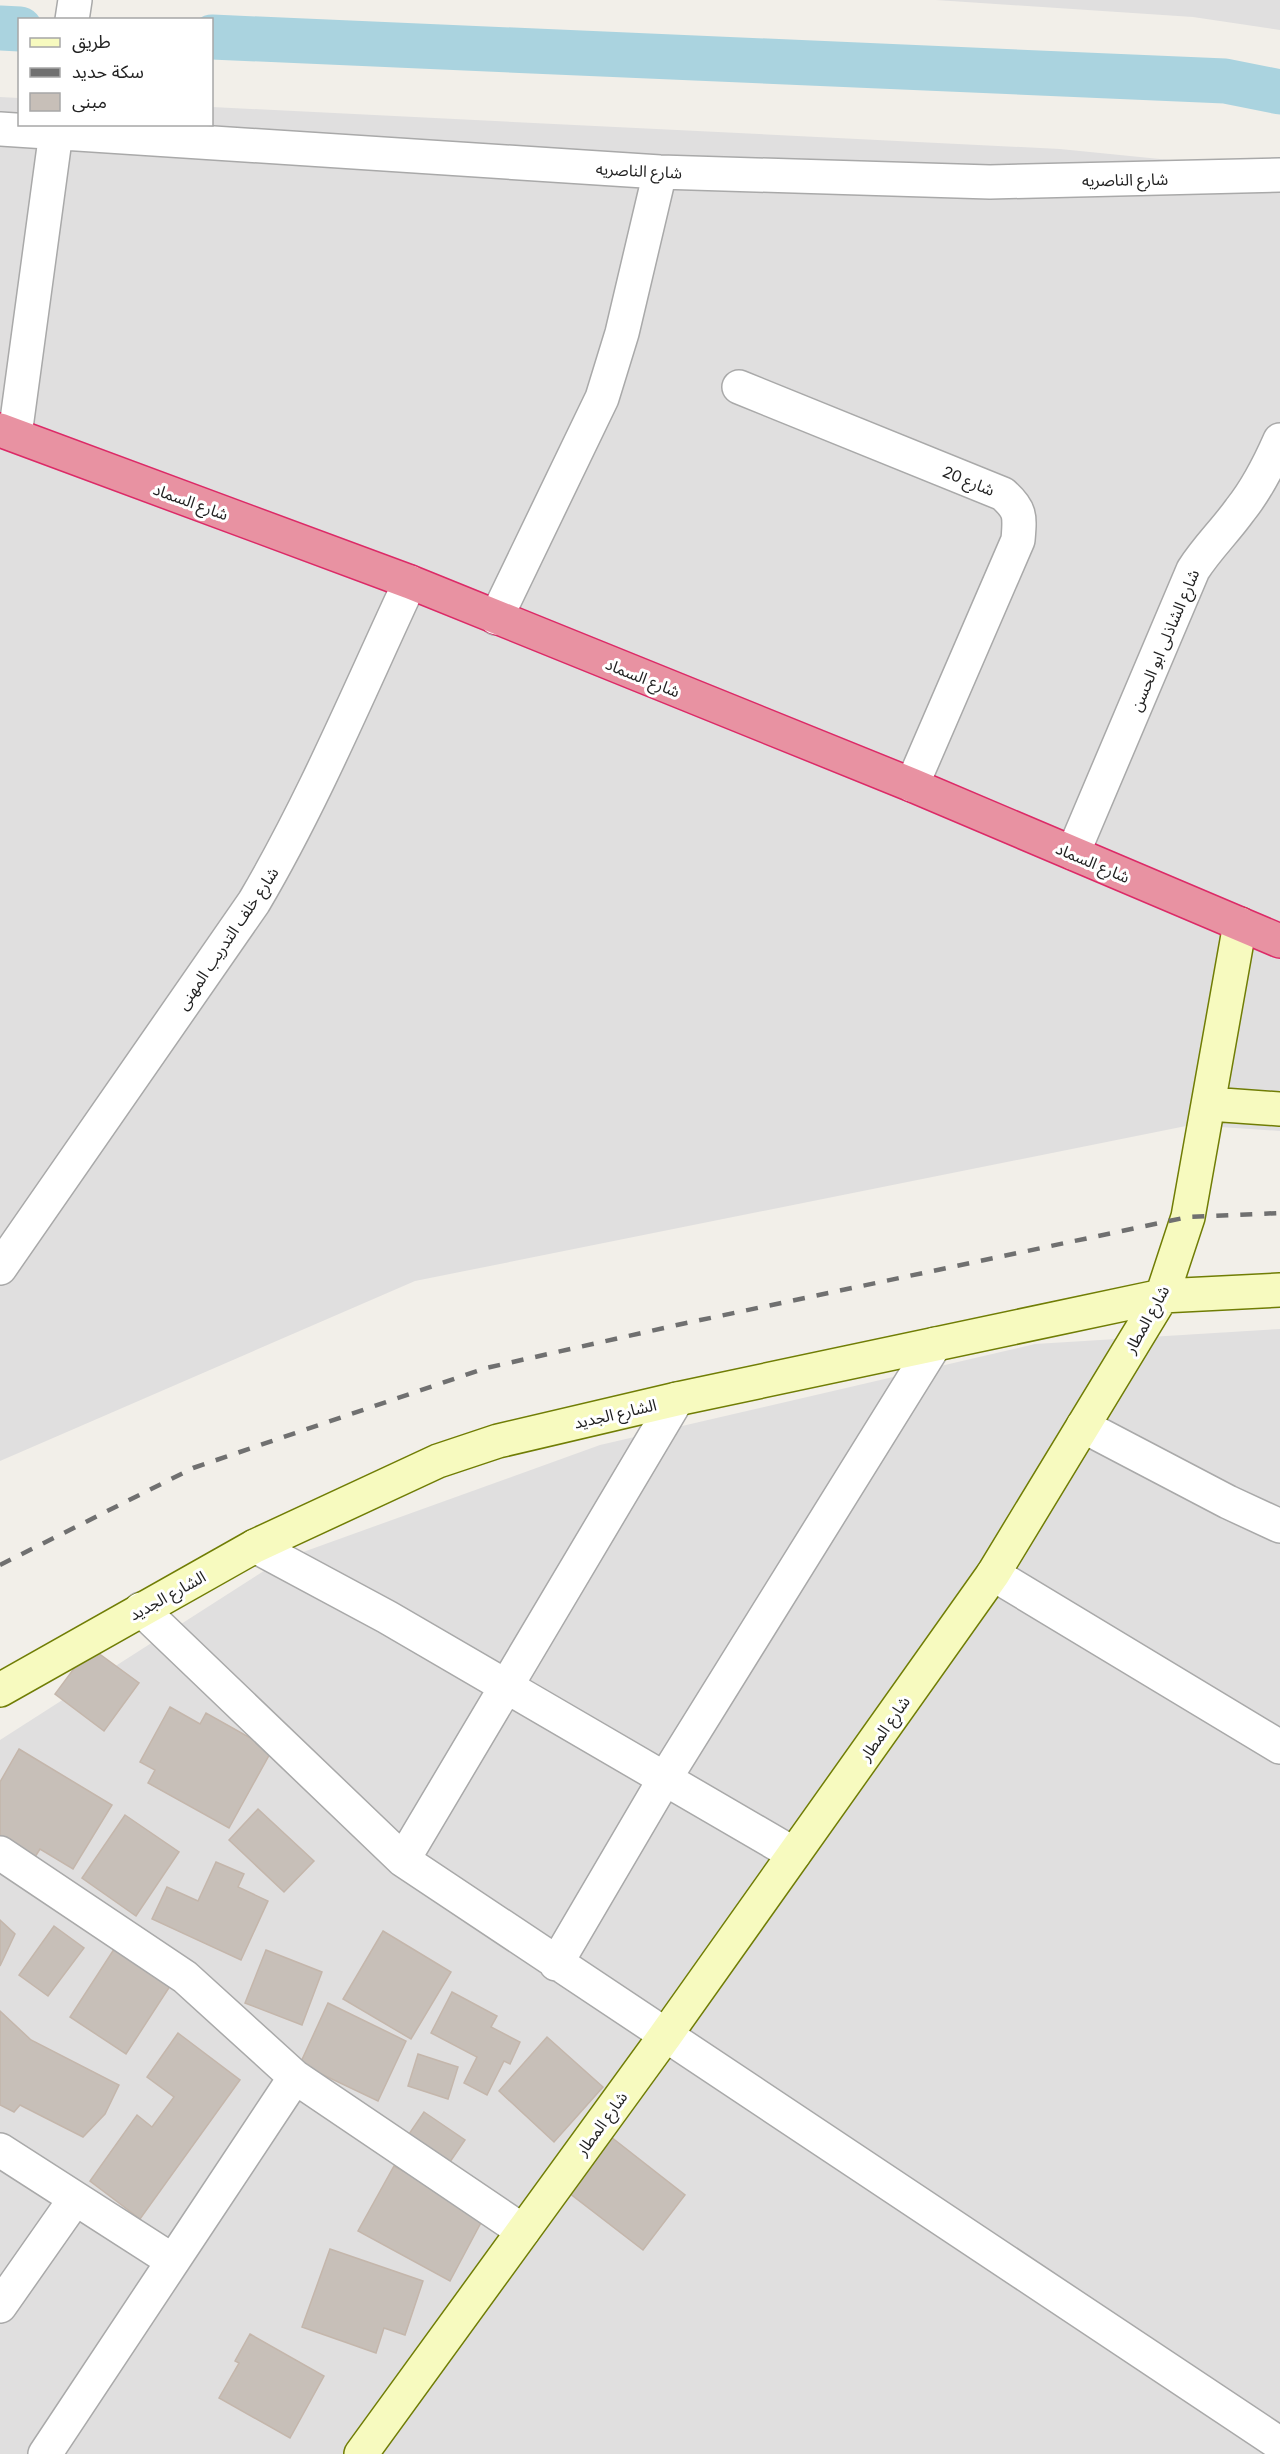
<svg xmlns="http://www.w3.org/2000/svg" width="1280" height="2454" viewBox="0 0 1280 2454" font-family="Lato,'Noto Sans Arabic',sans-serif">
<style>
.residential{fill:#e0dfdf}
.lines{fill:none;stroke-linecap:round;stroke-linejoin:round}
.canal{stroke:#aad3df;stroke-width:45}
.building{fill:#c7bfb8;stroke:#c4b6ab;stroke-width:1.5}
.street-casing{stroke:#a9a9a9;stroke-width:36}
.secondary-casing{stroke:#707d05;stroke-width:36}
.highway-casing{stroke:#dc2a67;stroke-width:36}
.street{stroke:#fff;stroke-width:33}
.secondary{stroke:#f7fabf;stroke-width:33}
.highway{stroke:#e892a2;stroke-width:33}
.rail{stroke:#707070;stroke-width:4.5;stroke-dasharray:12 12;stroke-linecap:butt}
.labels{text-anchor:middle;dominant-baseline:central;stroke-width:6;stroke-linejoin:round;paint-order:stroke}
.street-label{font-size:16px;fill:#222;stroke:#fff}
</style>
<rect width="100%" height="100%" fill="#f2efe9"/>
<path class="residential" d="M 936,0 L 1280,0 L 1280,30 L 1193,17 Z
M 0,97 L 19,98 L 20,124 L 212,124 L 212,107 L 1060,149 L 1280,171 L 1280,1131 L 1191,1125 L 415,1281 L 0,1461 Z
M 1280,1329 L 1280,2454 L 0,2454 L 0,1740 L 281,1560 L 600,1445 L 1035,1344 Z"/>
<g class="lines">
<path class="canal" d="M 0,28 L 20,29
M 212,37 L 1225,81 L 1280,92"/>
</g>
<path class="building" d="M 90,1647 L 139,1683 L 104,1731 L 55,1694 Z
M 170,1707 L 200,1724 L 206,1713 L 272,1750 L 229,1828 L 148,1783 L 155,1770 L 140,1762 Z
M 19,1749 L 112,1805 L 73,1869 L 40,1849 L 35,1857 L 0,1835 L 0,1782 Z
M 258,1809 L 314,1861 L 284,1892 L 229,1840 Z
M 125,1815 L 179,1852 L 136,1916 L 82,1878 Z
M 216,1862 L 244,1874 L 238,1887 L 268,1901 L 241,1960 L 152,1919 L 167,1887 L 198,1901 Z
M 0,1920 L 15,1934 L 0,1966 Z
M 54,1926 L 84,1948 L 48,1996 L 19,1975 Z
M 383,1931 L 451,1972 L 411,2039 L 343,1999 Z
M 118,1943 L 174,1980 L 126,2054 L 70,2017 Z
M 266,1950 L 322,1972 L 302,2025 L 245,2003 Z
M 452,1992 L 497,2016 L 491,2027 L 520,2042 L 510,2064 L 504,2061 L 487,2095 L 464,2083 L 477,2057 L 431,2033 Z
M 328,2003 L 406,2041 L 378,2101 L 300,2064 Z
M 0,2011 L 31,2040 L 119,2085 L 105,2114 L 83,2137 L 20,2105 L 14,2112 L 0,2105 Z
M 178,2033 L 240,2080 L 140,2219 L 90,2181 L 137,2115 L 152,2127 L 174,2097 L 147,2077 Z
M 547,2037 L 603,2087 L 554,2142 L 499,2091 Z
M 418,2054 L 458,2067 L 448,2099 L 408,2086 Z
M 424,2112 L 465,2140 L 450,2162 L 409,2134 Z
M 606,2133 L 685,2195 L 643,2250 L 564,2189 Z
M 394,2166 L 485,2215 L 450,2281 L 358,2231 Z
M 330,2249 L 423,2281 L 405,2335 L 384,2328 L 376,2353 L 302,2327 Z
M 250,2334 L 324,2376 L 290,2438 L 219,2398 L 239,2363 L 235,2361 Z"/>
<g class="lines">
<g class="street-casing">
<path id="street" d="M 72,20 L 75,0
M 0,129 L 660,172 L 990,182 L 1280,175
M 739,387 L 1003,494 C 1021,510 1020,516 1018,540 L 912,785
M 15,435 L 56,132 L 60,129 L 61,124
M 496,618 L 602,398 L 622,333 L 660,172
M 1073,853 L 1193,570 C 1207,548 1225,531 1240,510 C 1257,489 1269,465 1280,440
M 0,1268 L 254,902 C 314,800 360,689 410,582
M 1083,1426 L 1228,1502 L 1280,1526
M 255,1546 L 387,1617 L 794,1854
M 993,1574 L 1280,1747
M 141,1609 L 403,1860 L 1280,2444
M 0,1853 L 185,1977 L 295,2077 L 523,2231
M 403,1860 L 677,1399
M 556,1964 L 664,1780 L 935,1344
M 0,2150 L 173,2261 L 45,2454
M 173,2261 L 295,2077
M 0,2306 L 75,2199"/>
</g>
<g class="secondary-casing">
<path id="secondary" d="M 1209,1104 L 1280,1109
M 0,1690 L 255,1546 L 438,1461 L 498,1441 L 677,1399 L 1162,1296 L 1280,1290
M 361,2454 L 665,2036 L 993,1574 L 1162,1296 L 1188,1217 L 1240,924"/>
</g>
<g class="highway-casing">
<path id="highway" d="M 0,430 L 410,582 L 912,785 L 1280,941"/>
</g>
<use href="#street" class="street"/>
<use href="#secondary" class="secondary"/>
<use href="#highway" class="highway"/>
<path class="rail" d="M 0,1565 L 193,1468 L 486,1368 L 677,1325 L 1188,1217 L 1280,1213"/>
</g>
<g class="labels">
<g class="street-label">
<text transform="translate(639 170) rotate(3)">شارع الناصريه</text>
<text transform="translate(1125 179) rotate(-1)">شارع الناصريه</text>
<text transform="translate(969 480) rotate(22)">شارع 20</text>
<text transform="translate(191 501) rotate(20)">شارع السماد</text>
<text transform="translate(1164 640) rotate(-67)">شارع الشاذلى ابو الحسن</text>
<text transform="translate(643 677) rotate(22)">شارع السماد</text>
<text transform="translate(1093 862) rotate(23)">شارع السماد</text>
<text transform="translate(227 938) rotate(-56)">شارع خلف التدريب المهنى</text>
<text transform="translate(1146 1319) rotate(-61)">شارع المطار</text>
<text transform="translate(615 1413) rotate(-13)">الشارع الجديد</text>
<text transform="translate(167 1595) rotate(-29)">الشارع الجديد</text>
<text transform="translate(884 1728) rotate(-55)">شارع المطار</text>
<text transform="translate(601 2123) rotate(-54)">شارع المطار</text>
</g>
</g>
<rect x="18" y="18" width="195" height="108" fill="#ffffff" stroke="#a7a7a7" stroke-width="1.5"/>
<rect x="30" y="38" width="30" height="9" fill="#f7fabf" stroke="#a7a7a7" stroke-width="1.5"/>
<text x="72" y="48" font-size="18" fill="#222222">طريق</text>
<rect x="30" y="68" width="30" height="9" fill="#707070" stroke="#a7a7a7" stroke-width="1.5"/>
<text x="72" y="78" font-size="18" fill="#222222">سكة حديد</text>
<rect x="30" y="93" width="30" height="18" fill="#c7bfb8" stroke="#a7a7a7" stroke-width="1.5"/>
<text x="72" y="108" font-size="18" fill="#222222">مبنى</text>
</svg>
